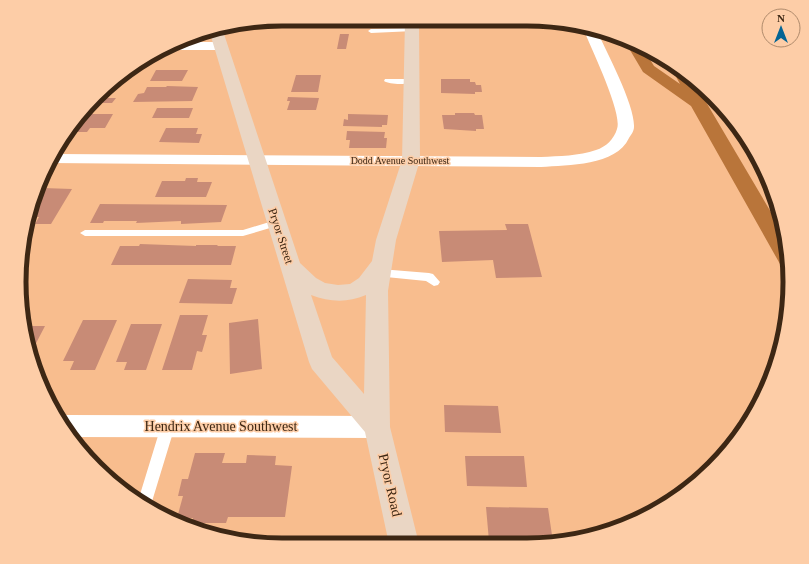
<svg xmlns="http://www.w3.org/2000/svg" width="809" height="564" viewBox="0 0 809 564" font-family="'Times New Roman',serif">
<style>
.building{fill:#c88b76}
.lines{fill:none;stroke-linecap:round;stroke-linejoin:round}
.lane{fill:#fff;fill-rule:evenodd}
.street{fill:#fff;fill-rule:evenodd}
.secondary{fill:#ead6c4;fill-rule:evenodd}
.highway{fill:#b9753a;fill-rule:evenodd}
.labels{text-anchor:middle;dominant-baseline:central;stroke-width:3;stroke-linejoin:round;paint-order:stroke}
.far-street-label{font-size:10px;fill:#3d2714;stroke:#fdcda7}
.street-label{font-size:12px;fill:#3d2714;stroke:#fdcda7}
.near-street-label{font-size:14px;fill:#3d2714;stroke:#fdcda7}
.rim{fill:none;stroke:#3d2714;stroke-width:5}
</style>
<rect width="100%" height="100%" fill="#f8bd8e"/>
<path class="building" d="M 340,34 L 349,34 L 346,49 L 337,49 Z
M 198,35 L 200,42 L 183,42 Z
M 156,70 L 188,70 L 182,81 L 150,81 Z
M 296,75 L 321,75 L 318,92 L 291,92 Z
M 441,79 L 470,79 L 470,82 L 475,82 L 476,85 L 481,85 L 482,92 L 475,92 L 475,94 L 441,93 Z
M 167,86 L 198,87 L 192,101 L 133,102 L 138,94 L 144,93 L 147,87 L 166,87 Z
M 288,97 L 319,98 L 316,110 L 287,110 L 290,101 L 287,101 Z
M 97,98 L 116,98 L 112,103 L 93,103 Z
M 157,108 L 193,108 L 189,118 L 152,118 Z
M 455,113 L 474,113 L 475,115 L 482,115 L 484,129 L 476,129 L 476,131 L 444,129 L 442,115 L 455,115 Z
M 84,114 L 113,114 L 105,128 L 90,128 L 87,132 L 72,132 Z
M 348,114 L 388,115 L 387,125 L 382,125 L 382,127 L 343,126 L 344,119 L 348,120 Z
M 166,128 L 198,128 L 196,134 L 202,134 L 199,143 L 159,142 Z
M 347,131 L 385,132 L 384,138 L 387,138 L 386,148 L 349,148 L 350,140 L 346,140 Z
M 186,178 L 198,178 L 197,182 L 212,182 L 206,197 L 155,197 L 162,181 L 185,181 Z
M 43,188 L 72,189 L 51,224 L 35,224 L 39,217 L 29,217 L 33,204 Z
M 100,204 L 227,205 L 221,222 L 181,224 L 181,221 L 136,223 L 137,221 L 104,221 L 103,223 L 90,223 Z
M 505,224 L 528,224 L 542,277 L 496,278 L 493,260 L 442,262 L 439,231 L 507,230 Z
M 140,244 L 196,246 L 196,245 L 218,245 L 217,246 L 236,246 L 231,265 L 111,265 L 120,246 L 139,246 Z
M 188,279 L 232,280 L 230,288 L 237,288 L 232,304 L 179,303 Z
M 180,315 L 208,315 L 202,335 L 207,335 L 202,352 L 197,351 L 192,370 L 162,370 Z
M 258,319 L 262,369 L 230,374 L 229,323 Z
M 83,320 L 117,320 L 95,370 L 70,370 L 74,361 L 63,361 Z
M 131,324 L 162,324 L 146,370 L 124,370 L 127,362 L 116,362 Z
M 24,326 L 45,326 L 32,351 L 30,346 Z
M 444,405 L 498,406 L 501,433 L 445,432 Z
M 195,453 L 225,453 L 222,463 L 246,463 L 247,455 L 276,456 L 275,465 L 292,466 L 285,517 L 228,517 L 226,523 L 192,523 L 193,518 L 177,518 L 183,496 L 178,496 L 182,479 L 188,479 Z
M 465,456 L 524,456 L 527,487 L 467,486 Z
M 486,507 L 548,508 L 553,542 L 489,541 Z
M 221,536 L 247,536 L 246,541 Z"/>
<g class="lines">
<path class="lane" d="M 412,28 L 415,30 L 414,31 L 371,33 L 368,31 L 371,29 Z
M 385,79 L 412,79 L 416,81 C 410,85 390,85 384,81 Z
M 276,220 L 281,223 L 280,225 L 243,236 L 85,236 L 80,233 L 85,230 L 243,230 Z
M 380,269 L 429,273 L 433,274 L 440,282 L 438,285 L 434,286 L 426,281 L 376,276 L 375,273 L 376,270 Z
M 168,420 L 173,422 L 175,426 L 150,508 L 138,501 L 161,426 L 163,422 Z"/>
<path class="street" d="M 584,26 L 597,31 C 607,53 635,105 634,127 C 634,131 631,135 629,138 C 616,166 568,165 541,167 L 50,163 L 56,154 L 541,157 C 559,156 579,156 596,150 C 606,147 614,139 617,129 C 623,113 590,46 583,28 Z
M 183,42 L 220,42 L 225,43 L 227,46 L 225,49 L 220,50 L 174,50 L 169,48 Z
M 64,415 L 377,416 L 386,419 L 390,427 L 386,435 L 377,438 L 72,437 L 59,417 Z"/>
<path class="secondary" d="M 405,21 L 419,21 L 420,160 L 396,240 L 388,291 L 390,427 L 419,544 L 389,544 L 365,432 L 312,369 L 309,362 L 209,30 L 214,28 L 222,28 L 300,263 L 316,278 L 325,283 L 338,285 L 350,284 L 359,278 L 372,261 L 376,240 L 402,160 ZM 311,295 C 330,302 347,303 366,295 L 364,394 L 332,357 Z"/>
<path class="highway" d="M 628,43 L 643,48 L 654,66 L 680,84 L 674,73 L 677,70 L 696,85 L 785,236 L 788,247 L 788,266 L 780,264 L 691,106 L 643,72 L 627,45 Z"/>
</g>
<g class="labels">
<g class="far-street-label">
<text x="400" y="160">Dodd Avenue Southwest</text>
</g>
<g class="street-label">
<text transform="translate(281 236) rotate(72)">Pryor Street</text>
</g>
<g class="near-street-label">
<text x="221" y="426">Hendrix Avenue Southwest</text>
<text transform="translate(390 485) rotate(77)">Pryor Road</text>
</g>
</g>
<path d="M0 0H809V564H0ZM282 26H527A256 256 0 0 1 783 282V282A256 256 0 0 1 527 538H282A256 256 0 0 1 26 282V282A256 256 0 0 1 282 26Z" fill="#fdcda7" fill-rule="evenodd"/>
<path class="rim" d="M282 26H527A256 256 0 0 1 783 282V282A256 256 0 0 1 527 538H282A256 256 0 0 1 26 282V282A256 256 0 0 1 282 26Z"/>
<g transform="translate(781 28)"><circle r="19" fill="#fdcda7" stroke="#b08b6c"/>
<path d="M0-3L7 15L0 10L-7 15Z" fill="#036494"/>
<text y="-6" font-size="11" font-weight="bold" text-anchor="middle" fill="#3d2714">N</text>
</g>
</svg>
